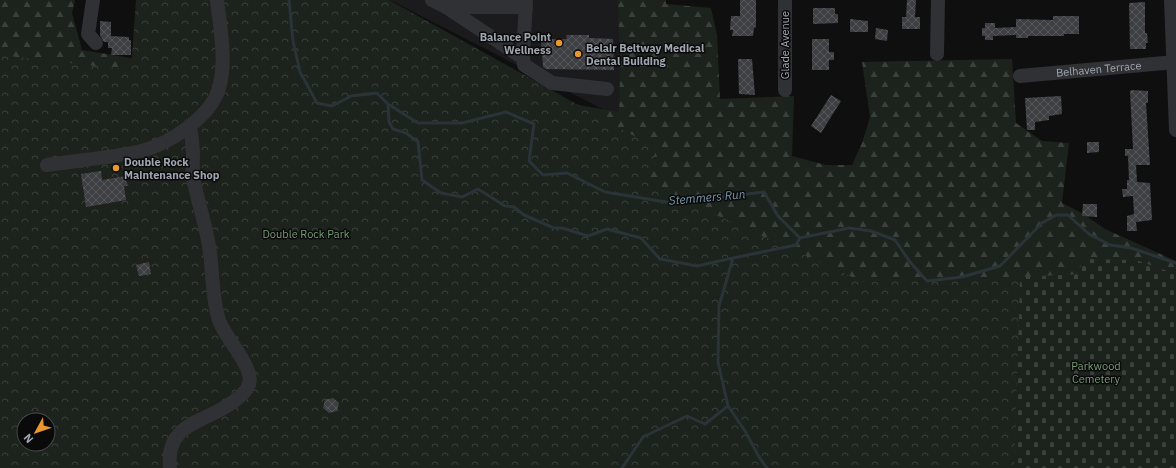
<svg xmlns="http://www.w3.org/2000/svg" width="1176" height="468" viewBox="0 0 1176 468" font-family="'IBM Plex Sans',sans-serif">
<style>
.built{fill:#1b1b1d}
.forest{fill:url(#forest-firs)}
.cemetery{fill:url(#cemetery-stones)}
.park{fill:url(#park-crowns);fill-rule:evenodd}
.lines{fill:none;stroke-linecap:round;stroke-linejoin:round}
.stream{stroke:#293338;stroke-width:3}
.building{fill:url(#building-cross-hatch)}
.minor{stroke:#303135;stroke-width:14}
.poi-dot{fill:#e9972f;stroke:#0a0a0b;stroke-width:1.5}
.labels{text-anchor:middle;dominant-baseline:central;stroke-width:3;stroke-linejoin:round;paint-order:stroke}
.poi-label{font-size:11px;font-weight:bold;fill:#a1a7b1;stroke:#0a0a0b;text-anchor:start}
.street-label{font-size:11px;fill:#a1a7b1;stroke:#0a0a0b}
.park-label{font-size:11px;fill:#799b78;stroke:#0a0a0b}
.water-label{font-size:12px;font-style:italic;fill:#7898ab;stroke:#0a0a0b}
</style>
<defs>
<pattern id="forest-firs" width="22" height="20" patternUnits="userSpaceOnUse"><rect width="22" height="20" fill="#1c231c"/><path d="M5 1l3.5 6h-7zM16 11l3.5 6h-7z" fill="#3a403b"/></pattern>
<pattern id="cemetery-stones" width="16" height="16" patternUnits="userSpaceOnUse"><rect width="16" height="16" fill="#1c231c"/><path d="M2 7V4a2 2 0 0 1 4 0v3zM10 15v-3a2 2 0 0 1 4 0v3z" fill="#3a403b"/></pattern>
<pattern id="park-crowns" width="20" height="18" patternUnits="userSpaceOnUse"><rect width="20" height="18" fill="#1c231c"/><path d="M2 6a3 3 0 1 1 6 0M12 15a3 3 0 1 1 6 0" fill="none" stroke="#3a403b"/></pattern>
<pattern id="building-cross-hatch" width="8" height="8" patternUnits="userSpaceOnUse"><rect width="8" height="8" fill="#3e3f43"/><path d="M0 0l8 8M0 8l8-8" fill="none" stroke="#57585c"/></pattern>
</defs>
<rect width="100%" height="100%" fill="#0f0f10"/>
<path class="built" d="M 390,0 L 625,0 L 620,118 Z"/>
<path class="forest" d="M 0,0 L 75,0 L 72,13 L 82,50 L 203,70 L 0,123 Z
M 618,0 L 666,0 L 666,4 L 711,8 L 717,35 L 720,99 L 794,96 L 792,156 L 826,165 L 852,165 L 862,143 L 870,117 L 862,62 L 1012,59 L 1016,123 L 1042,141 L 1069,143 L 1062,203 L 1080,212 L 1105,229 L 1176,261 L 1176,468 L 180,468 L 0,223 L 567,103 L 619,112 L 620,72 Z"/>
<path class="cemetery" d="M 1081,259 L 1136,260 L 1176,274 L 1176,468 L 1014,468 L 1020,277 L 1080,274 Z"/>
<path class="park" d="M 136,0 L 389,0 L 656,148 L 648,184 L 863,282 L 1020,277 L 1014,468 L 0,468 L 0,55 L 131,70 ZM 24,420 L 48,420 L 48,444 L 24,444 Z"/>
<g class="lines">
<path class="stream" d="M 289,0 L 293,41 L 300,72 L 317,103 L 332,106 L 351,96 L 377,93 L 388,104 L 418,123 L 462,123 L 506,112 L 534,124 L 529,161 L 543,175 L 567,173 L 605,192 L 672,203 L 764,192 L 778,216 L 800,238
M 388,104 L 389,122 L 393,129 L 406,133 L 418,142 L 422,180 L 441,193 L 462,197 L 478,189 L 505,206 L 514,207 L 524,215 L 554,228 L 562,228 L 588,236 L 607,229 L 641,238 L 660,259 L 697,266 L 733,258
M 800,238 L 849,228 L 871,231 L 895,240 L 910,262 L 927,281 L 962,277 L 1000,266 L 1042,223 L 1056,215 L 1068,215 L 1089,234 L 1110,245 L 1131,248 L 1176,263
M 622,468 L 643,437 L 687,416 L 705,424 L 728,406
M 767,468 L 759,457 L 745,431 L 728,406 L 718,362 L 719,306 L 733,258 L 796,245 L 800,238"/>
</g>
<path class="building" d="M 740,0 L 756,0 L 756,27 L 754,28 L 753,36 L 732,36 L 733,30 L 730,30 L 731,16 L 740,16 Z
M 907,0 L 916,0 L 915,17 L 920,17 L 920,29 L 902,29 L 902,17 L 906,17 Z
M 1145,2 L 1145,33 L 1147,33 L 1148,43 L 1146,43 L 1146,49 L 1130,49 L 1129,3 Z
M 813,8 L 835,8 L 835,14 L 838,14 L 838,23 L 813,24 Z
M 1053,16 L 1079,16 L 1079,34 L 1064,34 L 1064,36 L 1028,36 L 1028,38 L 1016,38 L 1016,35 L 993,36 L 993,40 L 985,40 L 985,36 L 982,36 L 982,28 L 985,28 L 985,23 L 995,23 L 995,28 L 1016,27 L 1016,19 L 1053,20 Z
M 850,19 L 868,21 L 868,32 L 850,32 Z
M 100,21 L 111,22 L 111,36 L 129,37 L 129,40 L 131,40 L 131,55 L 111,55 L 112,48 L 108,48 L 108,42 L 104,42 L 100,35 Z
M 876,28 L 888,30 L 887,41 L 875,39 Z
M 566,35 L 589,35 L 589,38 L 613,39 L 614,70 L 546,69 L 543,67 L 541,39 L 567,39 Z
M 812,39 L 829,39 L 829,52 L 834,52 L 834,60 L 829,60 L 829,70 L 812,70 Z
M 738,59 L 752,59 L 755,95 L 739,94 Z
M 1132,90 L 1148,91 L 1148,103 L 1146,103 L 1150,165 L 1136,165 L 1137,182 L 1150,183 L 1152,220 L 1136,222 L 1137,231 L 1127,231 L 1127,216 L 1134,214 L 1133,196 L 1123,197 L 1122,189 L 1127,189 L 1127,180 L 1129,180 L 1128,156 L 1125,156 L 1125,149 L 1133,149 L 1130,91 Z
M 831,95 L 841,101 L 821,133 L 811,126 Z
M 1061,96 L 1062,114 L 1049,116 L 1049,120 L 1035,122 L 1035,130 L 1027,130 L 1025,98 Z
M 1087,142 L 1099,142 L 1099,152 L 1087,153 Z
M 101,171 L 102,180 L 126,176 L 127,186 L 124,186 L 126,200 L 86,207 L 81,174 Z
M 1083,204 L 1097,204 L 1097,217 L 1082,216 Z
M 149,262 L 151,274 L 139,276 L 136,265 Z
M 333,398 L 339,403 L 337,411 L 329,413 L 323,408 L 325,400 Z"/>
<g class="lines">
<g class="minor">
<path d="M 93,0 L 88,34 L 96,43"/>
<path d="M 432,0 L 446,7 L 526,7"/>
<path d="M 1171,0 L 1176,130"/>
<path d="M 446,7 L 523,58 L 524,65 L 552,83 L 607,89"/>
<path d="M 937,54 L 938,0"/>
<path d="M 523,58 L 526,0"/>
<path id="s1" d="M 1020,76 L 1176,62"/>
<path d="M 785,90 L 785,0"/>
<path d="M 47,165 C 78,160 111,158 141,151 C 169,144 211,117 219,88 C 227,61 220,28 217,0"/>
<path d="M 170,468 C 165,419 209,424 238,398 C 242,395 247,390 249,384 C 255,368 224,337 219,320 C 212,298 213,276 210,253 C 207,226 197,202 193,176 C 192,169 193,162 193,155 C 193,145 191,135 190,125"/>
</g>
</g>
<g class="poi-dot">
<circle cx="559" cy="43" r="4"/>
<circle cx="578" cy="54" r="4"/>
<circle cx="116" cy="168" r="4"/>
</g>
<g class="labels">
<g class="poi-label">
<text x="551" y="37" text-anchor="end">Balance Point<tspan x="551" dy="13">Wellness</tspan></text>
<text x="586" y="48">Belair Beltway Medical<tspan x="586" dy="13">Dental Building</tspan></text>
<text x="124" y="162">Double Rock<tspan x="124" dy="13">Maintenance Shop</tspan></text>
</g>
<g class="street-label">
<text transform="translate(785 45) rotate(-90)">Glade Avenue</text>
<text stroke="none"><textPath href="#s1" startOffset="79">Belhaven Terrace</textPath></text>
</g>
<g class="park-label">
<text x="306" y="234">Double Rock Park</text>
<text x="1096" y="366">Parkwood<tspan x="1096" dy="13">Cemetery</tspan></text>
</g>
<g class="water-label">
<text transform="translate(707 197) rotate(-5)">Stemmers Run</text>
</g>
</g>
<g transform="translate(36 432) rotate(230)"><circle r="19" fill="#0a0a0b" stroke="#46494d"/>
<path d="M0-3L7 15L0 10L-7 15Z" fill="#e9972f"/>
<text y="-6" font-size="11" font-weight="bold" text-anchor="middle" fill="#a1a7b1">N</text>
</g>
</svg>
